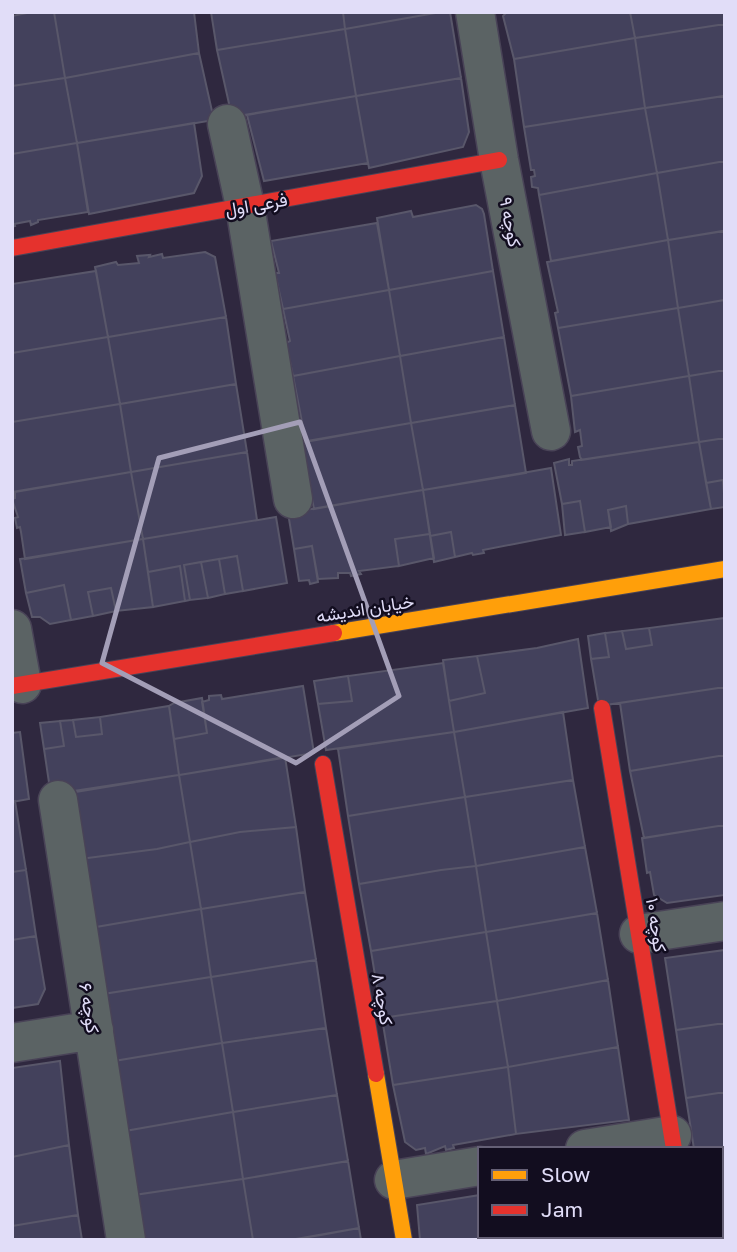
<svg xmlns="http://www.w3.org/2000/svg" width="737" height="1252" viewBox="0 0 737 1252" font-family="'Golos Text',Vazirmatn,sans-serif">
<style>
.building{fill:#43415c;stroke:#59576a;stroke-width:2}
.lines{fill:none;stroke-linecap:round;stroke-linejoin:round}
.street-casing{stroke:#494357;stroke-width:41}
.slow-casing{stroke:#494357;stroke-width:18}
.jam-casing{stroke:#494357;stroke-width:18}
.street{stroke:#5b6364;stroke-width:38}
.slow{stroke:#ff9f0a;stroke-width:16}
.jam{stroke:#e5322d;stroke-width:16}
.marked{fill:none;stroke:#a39eb7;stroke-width:5;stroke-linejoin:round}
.labels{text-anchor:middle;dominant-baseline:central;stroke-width:5;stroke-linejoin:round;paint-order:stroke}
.street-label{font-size:18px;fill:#e1ddf8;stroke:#120d1f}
</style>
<rect width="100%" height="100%" fill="#2f283f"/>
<path class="building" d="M 32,12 L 54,12 L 65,78 L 12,86 L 12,16 Z
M 54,12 L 194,12 L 199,53 L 65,78 Z
M 211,12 L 343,12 L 345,29 L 217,50 Z
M 343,12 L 441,12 L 345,29 Z
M 441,12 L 450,12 L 461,78 L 356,96 L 345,29 Z
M 507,12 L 630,12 L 635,38 L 514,59 L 503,16 Z
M 630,12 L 725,12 L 725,24 L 635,38 Z
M 725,24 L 725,96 L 645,108 L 635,38 Z
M 345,29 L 356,96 L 232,117 L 217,50 Z
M 635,38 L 645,108 L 524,127 L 514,59 Z
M 199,53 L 214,120 L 77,143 L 65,78 Z
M 65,78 L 77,143 L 12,154 L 12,86 Z
M 461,78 L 469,132 L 463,147 L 369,168 L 356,96 Z
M 356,96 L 368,163 L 264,181 L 247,115 Z
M 723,96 L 725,96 L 725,161 L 657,173 L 645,108 Z
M 645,108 L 657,173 L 539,195 L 538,188 L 532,187 L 531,177 L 535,176 L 534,170 L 531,170 L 524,127 Z
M 194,123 L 202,176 L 194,193 L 89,214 L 77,143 Z
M 77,143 L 88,212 L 38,220 L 38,222 L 31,225 L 30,221 L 14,224 L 15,226 L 12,227 L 12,154 Z
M 725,161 L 725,231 L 668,240 L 657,173 Z
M 657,173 L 668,240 L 551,261 L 539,195 Z
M 476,205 L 482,209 L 484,214 L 493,271 L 389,290 L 377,218 L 411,211 L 413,217 Z
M 377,223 L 389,290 L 283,309 L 275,273 L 279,273 L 271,241 Z
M 722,231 L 725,231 L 725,300 L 678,308 L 668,240 Z
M 668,240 L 678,308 L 558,328 L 555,313 L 558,312 L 547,262 Z
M 205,252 L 215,257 L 226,317 L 108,337 L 95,267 L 116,262 L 118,265 L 139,263 L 137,256 L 150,255 L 149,257 L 162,254 L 163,258 Z
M 96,271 L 108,337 L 12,353 L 12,284 Z
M 493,271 L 504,337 L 400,356 L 389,290 Z
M 389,290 L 400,356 L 293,376 L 286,343 L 290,341 L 283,309 Z
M 724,300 L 725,370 L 689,376 L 678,308 Z
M 678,308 L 689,376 L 571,396 L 558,328 Z
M 226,317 L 236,384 L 120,404 L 108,337 Z
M 108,337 L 120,404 L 12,422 L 12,353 Z
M 504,337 L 515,405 L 411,423 L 400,356 Z
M 400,356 L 411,423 L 305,442 L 305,439 L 301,439 L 300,427 L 303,427 L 293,376 Z
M 725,370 L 725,438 L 699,442 L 689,376 Z
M 689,376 L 699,442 L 582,460 L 580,457 L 578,447 L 582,446 L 580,430 L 575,432 L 571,396 Z
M 236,384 L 247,452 L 131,472 L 120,404 Z
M 120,404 L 131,472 L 12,492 L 12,422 Z
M 515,405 L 526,473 L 423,490 L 411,423 Z
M 411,423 L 423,490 L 314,509 L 301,442 Z
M 725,438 L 725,488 L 723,480 L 706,483 L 699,442 Z
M 699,442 L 711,509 L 628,524 L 626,506 L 608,510 L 611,527 L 585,532 L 580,501 L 562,504 L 554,463 L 569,459 L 569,465 L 572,465 L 572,461 Z
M 247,452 L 257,520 L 143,539 L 131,472 Z
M 551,468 L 561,535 L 483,550 L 484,553 L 473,555 L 472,553 L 455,557 L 451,532 L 430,536 L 423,490 Z
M 131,472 L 143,539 L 25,559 L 21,532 L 20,527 L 17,528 L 15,518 L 18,517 L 12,499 L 15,498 L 15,492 Z
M 723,480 L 725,507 L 711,509 L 706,483 Z
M 423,490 L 430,534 L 395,539 L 399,566 L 359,571 L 361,574 L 351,576 L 350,573 L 338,573 L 338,578 L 318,579 L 312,546 L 294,549 L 288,513 Z
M 580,501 L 585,532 L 565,535 L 562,504 Z
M 626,506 L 628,524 L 611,531 L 608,510 Z
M 276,517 L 287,583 L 243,591 L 237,556 L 184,565 L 190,600 L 185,601 L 180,566 L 148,572 L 143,539 Z
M 451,532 L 455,557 L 434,562 L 430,536 Z
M 430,534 L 434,558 L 399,566 L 395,539 Z
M 143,539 L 153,607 L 116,611 L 111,588 L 88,592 L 93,616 L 71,620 L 64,585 L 26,593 L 20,559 Z
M 312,546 L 318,582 L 310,584 L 309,580 L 299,581 L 294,549 Z
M 237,556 L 243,591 L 225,594 L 219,559 Z
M 219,559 L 225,594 L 208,598 L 201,562 Z
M 201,562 L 208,598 L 190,600 L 184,565 Z
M 180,566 L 185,601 L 153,607 L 148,572 Z
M 64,585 L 71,620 L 50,624 L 40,617 L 32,617 L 26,593 Z
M 111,588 L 116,611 L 93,616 L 88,592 Z
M 725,618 L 725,687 L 599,706 L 591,659 L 609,657 L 605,633 L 622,631 L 626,649 L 652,645 L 649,628 Z
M 649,628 L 652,645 L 626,649 L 622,631 Z
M 605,633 L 609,657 L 591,659 L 588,636 Z
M 578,639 L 588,708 L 454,732 L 449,701 L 485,693 L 477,656 L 537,648 Z
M 477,656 L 485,693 L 449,701 L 443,660 Z
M 443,663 L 454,732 L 326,750 L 318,704 L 352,701 L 348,676 Z
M 348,676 L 352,701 L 318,704 L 314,681 Z
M 303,686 L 314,753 L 179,775 L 174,739 L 207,733 L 202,702 L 209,700 L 209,696 L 221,695 L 222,699 Z
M 725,687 L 725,755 L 630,771 L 620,703 Z
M 202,698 L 207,733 L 174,739 L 169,706 L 174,703 Z
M 169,706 L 179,775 L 51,796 L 44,749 L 64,746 L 60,721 L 73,720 L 76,737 L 102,734 L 100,717 Z
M 563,712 L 573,780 L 465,797 L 454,732 Z
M 100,717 L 102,734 L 76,737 L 73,720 Z
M 60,721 L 64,746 L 44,749 L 40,723 Z
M 20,732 L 29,799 L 12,802 L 12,733 Z
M 454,732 L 465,797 L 348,816 L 338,749 Z
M 725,755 L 725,825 L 644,838 L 630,771 Z
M 285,757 L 296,827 L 240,832 L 190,842 L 179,775 Z
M 179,775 L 190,842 L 157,849 L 80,859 L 73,791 Z
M 573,780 L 585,847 L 476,866 L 465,797 Z
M 465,797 L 476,866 L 441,870 L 359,884 L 348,816 Z
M 15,801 L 26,870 L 12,872 L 12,802 Z
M 725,825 L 725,895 L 667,903 L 654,895 L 650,872 L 647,873 L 642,838 Z
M 296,827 L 305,892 L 201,909 L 190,842 L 240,832 Z
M 190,842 L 201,909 L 90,928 L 80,859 L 157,849 Z
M 585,847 L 597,913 L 486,932 L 476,866 Z
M 476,866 L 486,932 L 371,951 L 359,884 L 441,870 Z
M 26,870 L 36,936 L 12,940 L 12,872 Z
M 305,892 L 316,960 L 211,977 L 201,909 Z
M 201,909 L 211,977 L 103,994 L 90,928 Z
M 597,913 L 608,980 L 497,1001 L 486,932 Z
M 486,932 L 497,1001 L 382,1018 L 371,951 Z
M 36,936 L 45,989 L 38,1004 L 12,1008 L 12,940 Z
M 725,950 L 725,1023 L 676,1030 L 665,958 Z
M 316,960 L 326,1028 L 222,1043 L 211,977 Z
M 211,977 L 222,1043 L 114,1061 L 103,994 Z
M 608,980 L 618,1047 L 508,1067 L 497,1001 Z
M 497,1001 L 508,1067 L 393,1085 L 382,1018 Z
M 725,1023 L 725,1092 L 686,1098 L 676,1030 Z
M 326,1028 L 337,1095 L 233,1112 L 222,1043 Z
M 222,1043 L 233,1112 L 125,1131 L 114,1061 Z
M 618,1047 L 629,1120 L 516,1134 L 508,1067 Z
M 60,1061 L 69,1145 L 12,1157 L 12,1068 Z
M 508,1067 L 516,1134 L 453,1145 L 454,1148 L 446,1150 L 445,1146 L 426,1154 L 425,1148 L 416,1150 L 405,1142 L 393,1085 Z
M 725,1092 L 725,1161 L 721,1162 L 721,1149 L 694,1149 L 686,1098 Z
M 337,1095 L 348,1161 L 243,1179 L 233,1112 Z
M 233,1112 L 243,1179 L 134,1195 L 125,1131 Z
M 69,1145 L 78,1215 L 12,1226 L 12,1157 Z
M 348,1161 L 359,1228 L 290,1240 L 253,1240 L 243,1179 Z
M 725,1161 L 725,1229 L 721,1230 L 721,1162 Z
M 243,1179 L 253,1240 L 142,1240 L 134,1195 Z
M 480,1195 L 480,1236 L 534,1236 L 535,1240 L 420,1240 L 417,1205 Z
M 78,1215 L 82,1240 L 12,1240 L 12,1226 Z
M 359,1228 L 361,1240 L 290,1240 L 321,1235 Z
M 725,1229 L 725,1240 L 707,1240 L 707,1236 L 721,1236 L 721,1230 Z
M 534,1236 L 648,1236 L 649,1240 L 535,1240 Z"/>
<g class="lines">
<g class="street-casing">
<path id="street" d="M 475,12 L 499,160 L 551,431
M 227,124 L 245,206 L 293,499
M 12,629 L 22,684
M 58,800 L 126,1240
M 639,934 L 725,921
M 12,1043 L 94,1030
M 585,1149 L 672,1135
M 394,1180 L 480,1166
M 688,1236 L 689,1240"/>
</g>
<g class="slow-casing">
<path id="slow" d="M 334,633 L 725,569
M 376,1074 L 404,1240"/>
</g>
<g class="jam-casing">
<path id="jam" d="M 12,248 L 499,160
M 12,686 L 334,633
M 602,708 L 674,1149
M 323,764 L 376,1074"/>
</g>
<use href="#street" class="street"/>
<use href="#slow" class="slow"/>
<use href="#jam" class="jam"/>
</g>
<path class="marked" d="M 300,422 L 399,696 L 296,763 L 102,663 L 159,458 Z"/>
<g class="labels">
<g class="street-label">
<text transform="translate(256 204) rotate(-10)">فرعی اول</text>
<text transform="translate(511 222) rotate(79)">کوچه ۹</text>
<text transform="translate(365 608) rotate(-9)">خیابان اندیشه</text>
<text transform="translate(657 925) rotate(81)">کوچه ۱۰</text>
<text transform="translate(383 999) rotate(80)">کوچه ۸</text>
<text transform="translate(90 1008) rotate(81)">کوچه ۶</text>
</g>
</g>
<rect width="737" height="1252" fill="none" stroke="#e1ddf8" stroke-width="28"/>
<rect x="478" y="1147" width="245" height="91" fill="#120d1f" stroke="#656076" stroke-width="2"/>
<rect x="492" y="1170" width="35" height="10" fill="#ff9f0a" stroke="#656076" stroke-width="2"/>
<text x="541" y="1182" font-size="21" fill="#e1ddf8">Slow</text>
<rect x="492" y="1205" width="35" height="10" fill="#e5322d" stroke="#656076" stroke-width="2"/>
<text x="541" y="1217" font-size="21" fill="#e1ddf8">Jam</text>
</svg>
